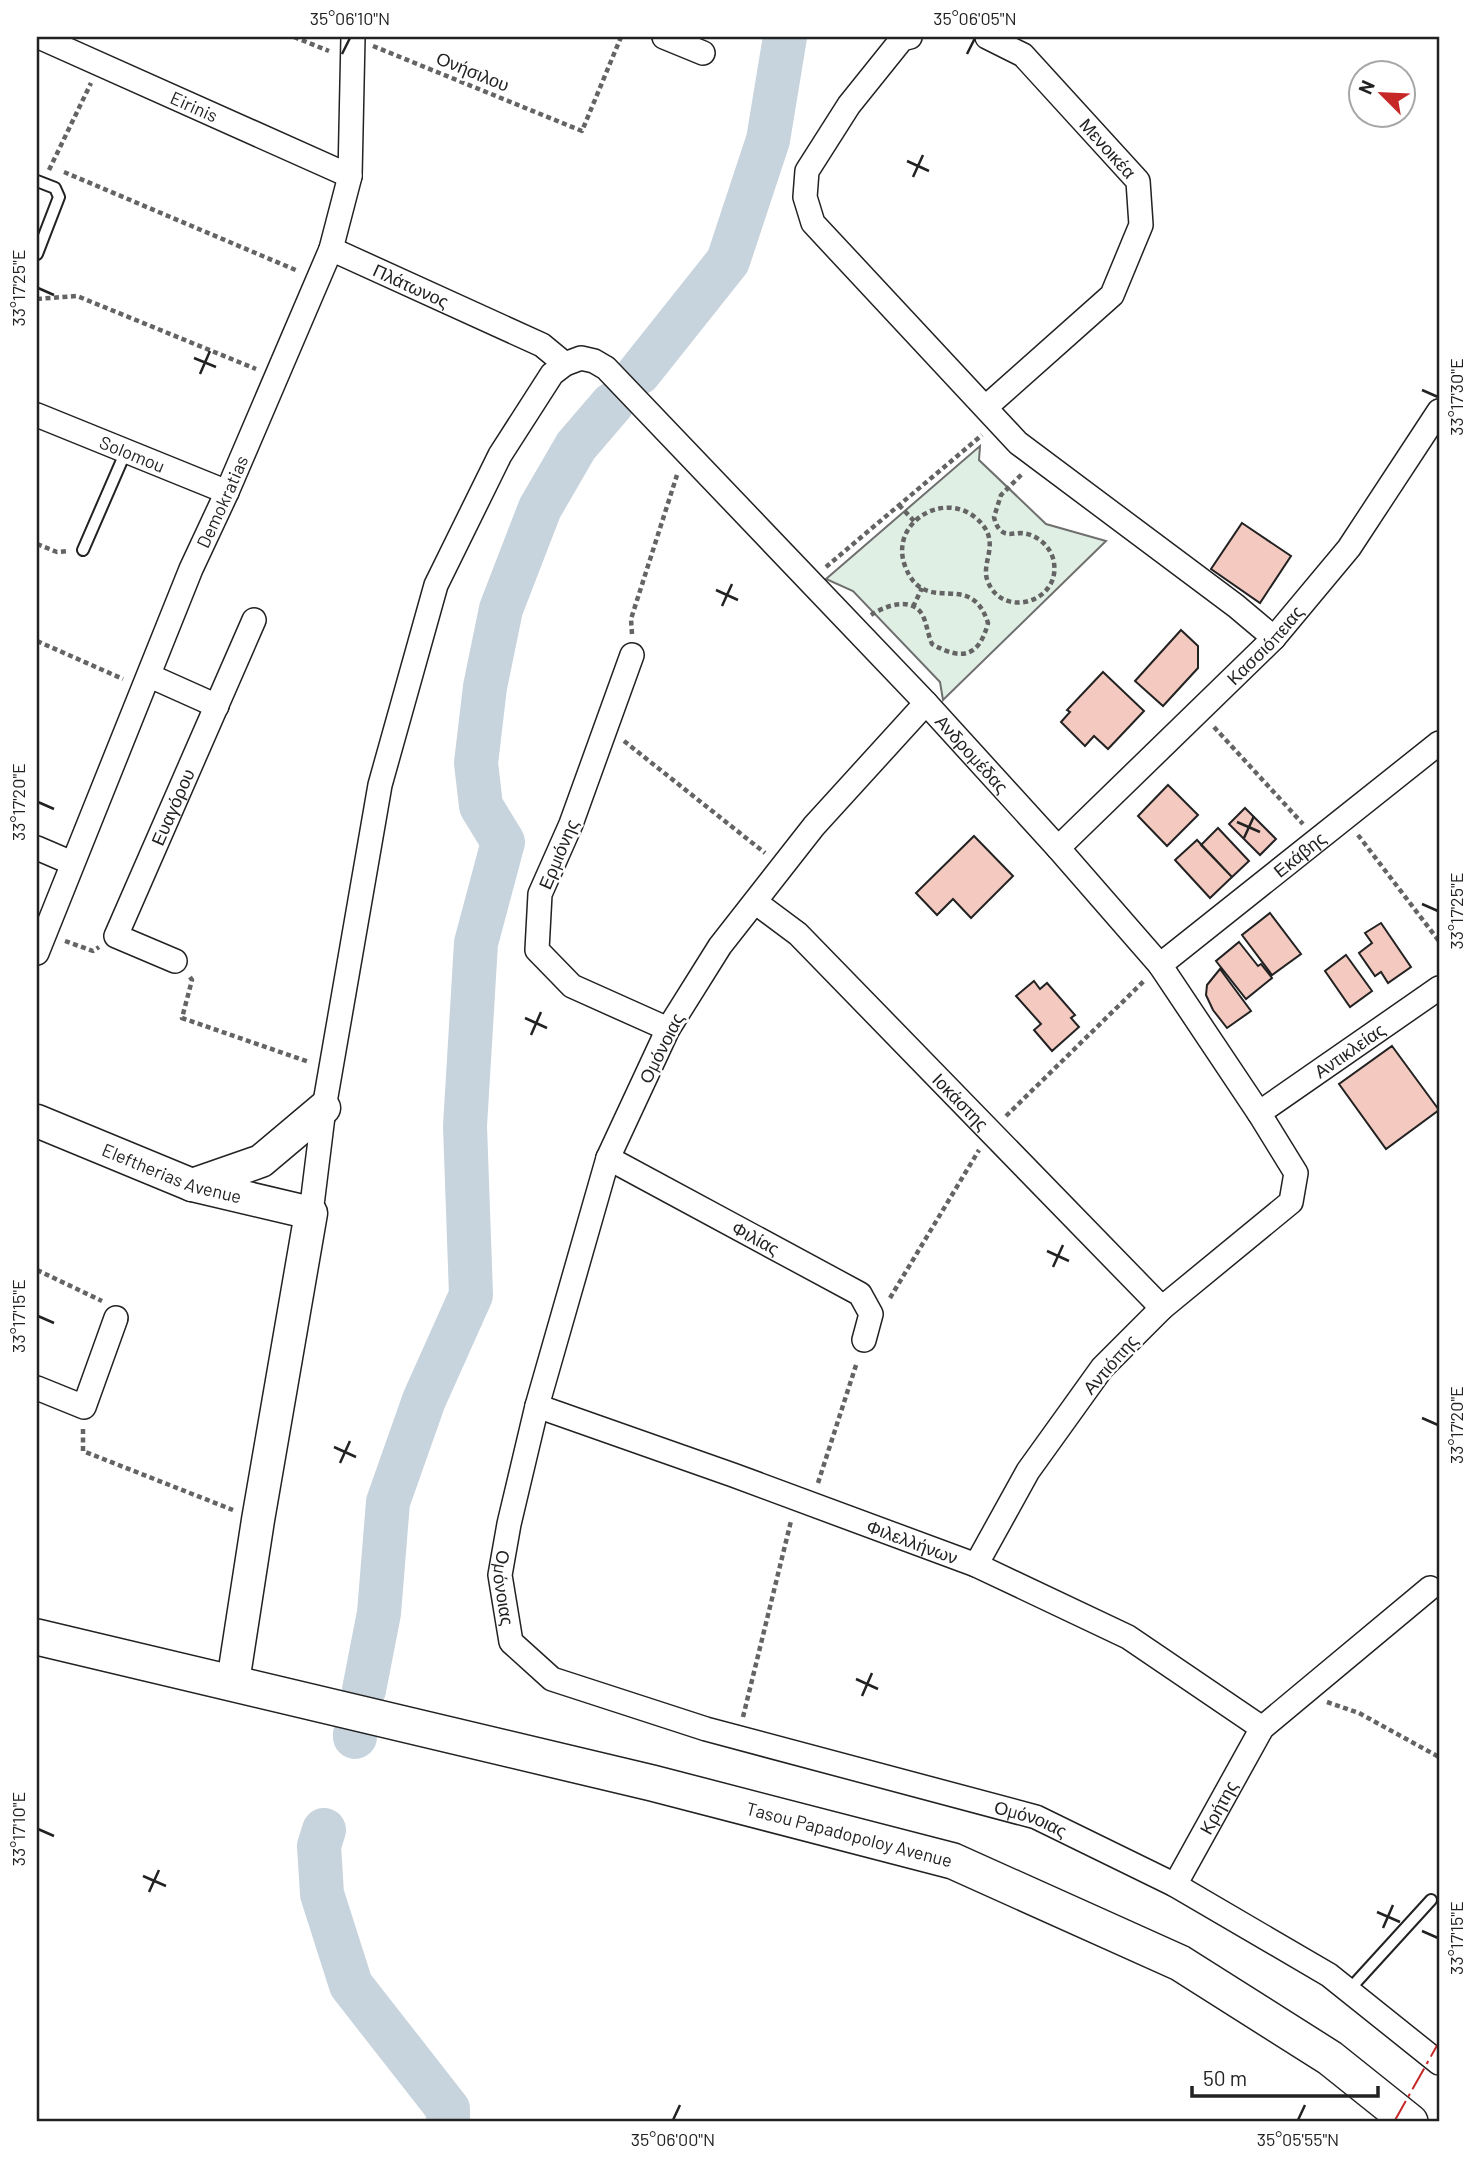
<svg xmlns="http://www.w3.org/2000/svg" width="1476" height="2159" viewBox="0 0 1476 2159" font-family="Barlow,sans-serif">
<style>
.green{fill:#e0efe3;stroke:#6f6f6f;stroke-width:2}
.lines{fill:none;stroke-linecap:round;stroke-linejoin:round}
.river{stroke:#c7d3dd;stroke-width:44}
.building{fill:#f3c9c0;stroke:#222;stroke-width:2}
.service-casing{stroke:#222;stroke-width:14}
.minor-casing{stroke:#222;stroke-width:26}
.secondary-casing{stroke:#222;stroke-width:35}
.primary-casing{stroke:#222;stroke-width:38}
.path{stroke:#646464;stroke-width:4.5;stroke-dasharray:5 3.5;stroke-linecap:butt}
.service{stroke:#fff;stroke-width:10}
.minor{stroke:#fff;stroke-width:23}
.secondary{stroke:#fff;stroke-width:32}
.primary{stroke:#fff;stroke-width:35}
.power{stroke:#c62828;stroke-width:2;stroke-dasharray:24 5 3.5 5;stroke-linecap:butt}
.ticks{fill:none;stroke:#222;stroke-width:2.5}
.labels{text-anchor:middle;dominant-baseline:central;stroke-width:5;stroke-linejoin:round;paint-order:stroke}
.street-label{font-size:18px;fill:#222;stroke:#fff}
.neatline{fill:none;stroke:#222;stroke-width:2.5}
.ticks-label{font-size:18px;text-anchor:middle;fill:#222}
</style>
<rect width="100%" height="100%" fill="#fff"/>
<path class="green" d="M 980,446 L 979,460 L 1046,524 L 1106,541 L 943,700 L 940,682 L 853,591 L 826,579 Z"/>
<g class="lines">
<path class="river" d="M 639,373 L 728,261 L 768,140 L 785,37
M 364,1690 L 379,1613 L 388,1502 L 424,1400 L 471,1295 L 465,1126 L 476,943 L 503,842 L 481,806 L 476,763 L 485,687 L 501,609 L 540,508 L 576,446 L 612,404
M 355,1737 L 355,1734
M 324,1830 L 319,1846 L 322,1894 L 351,1985 L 448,2109 L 448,2122"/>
</g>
<path class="building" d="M 1242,523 L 1291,556 L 1260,603 L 1211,569 Z
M 1181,630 L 1198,646 L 1198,668 L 1163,706 L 1135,681 Z
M 1103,672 L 1144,711 L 1108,749 L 1094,736 L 1085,746 L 1061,722 L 1070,712 L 1067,710 Z
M 1168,785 L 1198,815 L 1167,846 L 1138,816 Z
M 1245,808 L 1276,839 L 1260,855 L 1229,824 Z
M 1218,828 L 1249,861 L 1232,877 L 1201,845 Z
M 974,836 L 1013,876 L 971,918 L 953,899 L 937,915 L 916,893 Z
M 1197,840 L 1232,877 L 1210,898 L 1175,860 Z
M 1270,913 L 1301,954 L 1272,975 L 1242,935 Z
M 1381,923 L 1411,967 L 1388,983 L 1381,972 L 1375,976 L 1359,953 L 1372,943 L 1365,933 Z
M 1239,942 L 1258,966 L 1261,964 L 1272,978 L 1246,999 L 1216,961 Z
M 1346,955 L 1372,991 L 1350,1007 L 1325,971 Z
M 1220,969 L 1251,1011 L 1227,1028 L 1213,1010 L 1206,995 L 1207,985 Z
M 1034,981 L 1040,989 L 1047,983 L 1075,1015 L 1071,1018 L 1079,1027 L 1052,1051 L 1034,1030 L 1041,1024 L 1016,996 Z
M 1392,1046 L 1439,1110 L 1386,1149 L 1339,1084 Z"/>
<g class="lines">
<g class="service-casing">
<path id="service" d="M 37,181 L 55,188 L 59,197 L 37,254
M 83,550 L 126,451
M 1348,1991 L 1431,1900"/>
</g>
<g class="minor-casing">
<g id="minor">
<path id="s1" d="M 39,37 L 350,176"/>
<path d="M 664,37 L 703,53"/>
<path d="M 910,37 L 902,39 L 849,105 L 807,171 L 805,197 L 813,223 L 1018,443 L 1236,606 L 1274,638"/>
<path id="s2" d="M 331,249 L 542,345 L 565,364"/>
<path d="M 986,407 L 1112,295 L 1141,225 L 1138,181 L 1023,55 L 987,37"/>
<path id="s3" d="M 37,415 L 227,492"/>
<path d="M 632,655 L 571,824 L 540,894 L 537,950 L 572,986 L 668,1029"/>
<path d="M 150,676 L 217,706"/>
<path id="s4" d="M 926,703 L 814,826 L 720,946 L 668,1029 L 608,1158 L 537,1406 L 509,1524 L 500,1575 L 511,1642 L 552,1679 L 706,1729 L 1036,1817 L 1175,1885 L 1329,1975 L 1439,2063"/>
<path d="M 37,848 L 72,863"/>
<path id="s5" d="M 1058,848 L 1274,638 L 1349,548 L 1439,411"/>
<path id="s6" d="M 755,902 L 798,934 L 1162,1308"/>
<path id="s7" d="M 37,953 L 191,569 L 227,492 L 331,249 L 350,176 L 353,37"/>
<path id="s8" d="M 175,961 L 116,936 L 254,620"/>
<path id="s9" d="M 1160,965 L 1439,743"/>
<path id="s10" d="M 1259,1113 L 1439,988"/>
<path id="s11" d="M 608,1158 L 860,1294 L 871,1314 L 864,1340"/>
<path id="s12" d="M 311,1213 L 324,1108 L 380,785 L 436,585 L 500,455 L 552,374 L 565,364 L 581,358 L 594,361 L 606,368 L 926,703 L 1058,848 L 1160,965 L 1259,1113 L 1296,1173 L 1291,1202 L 1162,1308 L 1102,1368 L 1028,1471 L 976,1565"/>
<path d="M 37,1388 L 84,1407 L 116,1318"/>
<path id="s13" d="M 537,1406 L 733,1475 L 976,1565 L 1128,1637 L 1262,1728"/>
<path id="s14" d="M 1175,1885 L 1262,1728 L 1430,1588"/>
</g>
</g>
<g class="secondary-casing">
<g id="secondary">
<path id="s15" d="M 37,1121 L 192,1185 L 311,1213 L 258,1520 L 233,1682"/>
<path d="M 192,1185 L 261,1161 L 324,1108"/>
</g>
</g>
<g class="primary-casing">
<g id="primary">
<path id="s16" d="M 37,1637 L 652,1783 L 953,1861 L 1180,1963 L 1330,2058 L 1410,2122"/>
</g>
</g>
<path class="path" d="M 294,37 L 329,51
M 373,46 L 582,131 L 621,37
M 49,170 L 91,83
M 64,172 L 298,271
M 37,299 L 77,296 L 256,369
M 899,505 L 914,521
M 37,544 L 57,552 L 68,551
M 826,567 L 982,435
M 913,607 L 922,588
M 871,615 C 886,605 913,596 923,616 C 927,625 928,635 932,644 C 962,661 979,657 988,623 C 970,567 925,619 905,566 C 889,523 943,490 976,518 C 1004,542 979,562 988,582 C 1003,619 1060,602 1054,563 C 1052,547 1037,534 1021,533 C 1014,533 1007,536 1001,531 C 997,527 995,522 994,517 L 1001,495 L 1022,474
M 632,634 L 631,619 L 677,475
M 37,641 L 123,679
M 1214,727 L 1303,824
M 624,741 L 765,853
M 1358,835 L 1439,941
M 65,941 L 93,951 L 99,947
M 190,977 L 192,980 L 182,1018 L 309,1062
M 1006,1116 L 1145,980
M 37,1270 L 102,1301
M 890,1298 L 979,1150
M 83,1429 L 83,1451 L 233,1510
M 818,1483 L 857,1362
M 1327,1702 L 1359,1713 L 1439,1757
M 743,1717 L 791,1521"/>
<use href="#service" class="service"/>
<use href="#minor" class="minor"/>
<use href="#secondary" class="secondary"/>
<use href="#primary" class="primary"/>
<path class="power" d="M 1394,2122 L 1439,2042"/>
</g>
<path class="ticks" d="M 342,54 L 350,38M 967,54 L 975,38M 907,161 L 929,171M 913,177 L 923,155M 38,288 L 54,295M 194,358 L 216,367M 200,374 L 210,351M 1422,390 L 1438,397M 716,590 L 738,600M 722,606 L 732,584M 38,802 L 54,809M 1237,822 L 1260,832M 1244,838 L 1254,816M 1422,904 L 1438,911M 525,1018 L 547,1028M 531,1035 L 541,1012M 1047,1251 L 1069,1261M 1053,1267 L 1063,1245M 38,1316 L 54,1323M 1422,1418 L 1438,1425M 334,1447 L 356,1457M 340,1463 L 350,1441M 856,1679 L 878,1689M 862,1696 L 872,1673M 38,1829 L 54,1836M 143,1876 L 166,1886M 149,1892 L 159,1870M 1377,1912 L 1400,1922M 1383,1928 L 1393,1905M 1422,1931 L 1438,1938M 673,2120 L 680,2105M 1298,2120 L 1305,2105"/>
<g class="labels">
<g class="street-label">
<text transform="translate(473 71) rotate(22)">Ονήσιλου</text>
<text stroke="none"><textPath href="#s1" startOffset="170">Eirinis</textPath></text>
<text transform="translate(1108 148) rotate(48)">Μενοικέα</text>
<text stroke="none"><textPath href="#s2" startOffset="88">Πλάτωνος</textPath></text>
<text stroke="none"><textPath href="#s3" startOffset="103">Solomou</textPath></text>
<text stroke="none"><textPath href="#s7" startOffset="488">Demokratias</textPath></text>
<text stroke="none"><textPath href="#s5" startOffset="290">Κασσιόπειας</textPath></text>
<text stroke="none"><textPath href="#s12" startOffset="1475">Ανδρομέδας</textPath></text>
<text stroke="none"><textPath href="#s8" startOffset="205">Ευαγόρου</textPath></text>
<text transform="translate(558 854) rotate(-67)">Ερμιόνης</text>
<text stroke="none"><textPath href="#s9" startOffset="178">Εκάβης</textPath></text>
<text transform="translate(661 1048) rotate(-63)">Ομόνοιας</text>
<text stroke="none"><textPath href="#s10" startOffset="110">Αντικλείας</textPath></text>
<text stroke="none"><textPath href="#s6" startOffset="287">Ιοκάστης</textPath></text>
<text stroke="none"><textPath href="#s15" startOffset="145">Eleftherias Avenue</textPath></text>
<text stroke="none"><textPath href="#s11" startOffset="168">Φιλίας</textPath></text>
<text transform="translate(1110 1364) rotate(-49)">Αντιόπης</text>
<text stroke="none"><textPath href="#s13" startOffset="399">Φιλελλήνων</textPath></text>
<text stroke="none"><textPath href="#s4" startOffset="1003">Ομόνοιας</textPath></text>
<text stroke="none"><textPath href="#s14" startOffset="89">Κρήτης</textPath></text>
<text stroke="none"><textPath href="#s4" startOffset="1612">Ομόνοιας</textPath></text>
<text stroke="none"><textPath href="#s16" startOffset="836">Tasou Papadopoloy Avenue</textPath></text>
</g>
</g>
<rect width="1476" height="2159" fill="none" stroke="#ffffff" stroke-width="77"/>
<g transform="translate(1382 94) rotate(294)"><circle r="33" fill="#ffffff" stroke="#a7a7a7" stroke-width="2"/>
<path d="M0-5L12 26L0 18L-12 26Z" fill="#c62828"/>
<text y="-10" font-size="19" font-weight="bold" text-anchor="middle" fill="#222222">N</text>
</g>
<path d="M1192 2086v10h186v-10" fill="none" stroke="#222222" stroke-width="3.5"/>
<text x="1203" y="2086" font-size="21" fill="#222222" stroke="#ffffff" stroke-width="5" paint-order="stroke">50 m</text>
<rect x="38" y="38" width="1400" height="2082" class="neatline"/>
<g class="ticks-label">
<text x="350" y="25">35°06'10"N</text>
<text x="975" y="25">35°06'05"N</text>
<text transform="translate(19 288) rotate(-90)" y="6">33°17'25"E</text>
<text transform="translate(1457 397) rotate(-90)" y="6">33°17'30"E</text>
<text transform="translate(19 802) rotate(-90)" y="6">33°17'20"E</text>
<text transform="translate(1457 911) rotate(-90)" y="6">33°17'25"E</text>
<text transform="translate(19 1316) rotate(-90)" y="6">33°17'15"E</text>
<text transform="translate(1457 1425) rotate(-90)" y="6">33°17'20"E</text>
<text transform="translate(19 1829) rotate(-90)" y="6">33°17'10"E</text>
<text transform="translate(1457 1938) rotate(-90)" y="6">33°17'15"E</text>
<text x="673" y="2146">35°06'00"N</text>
<text x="1298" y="2146">35°05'55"N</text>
</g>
</svg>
